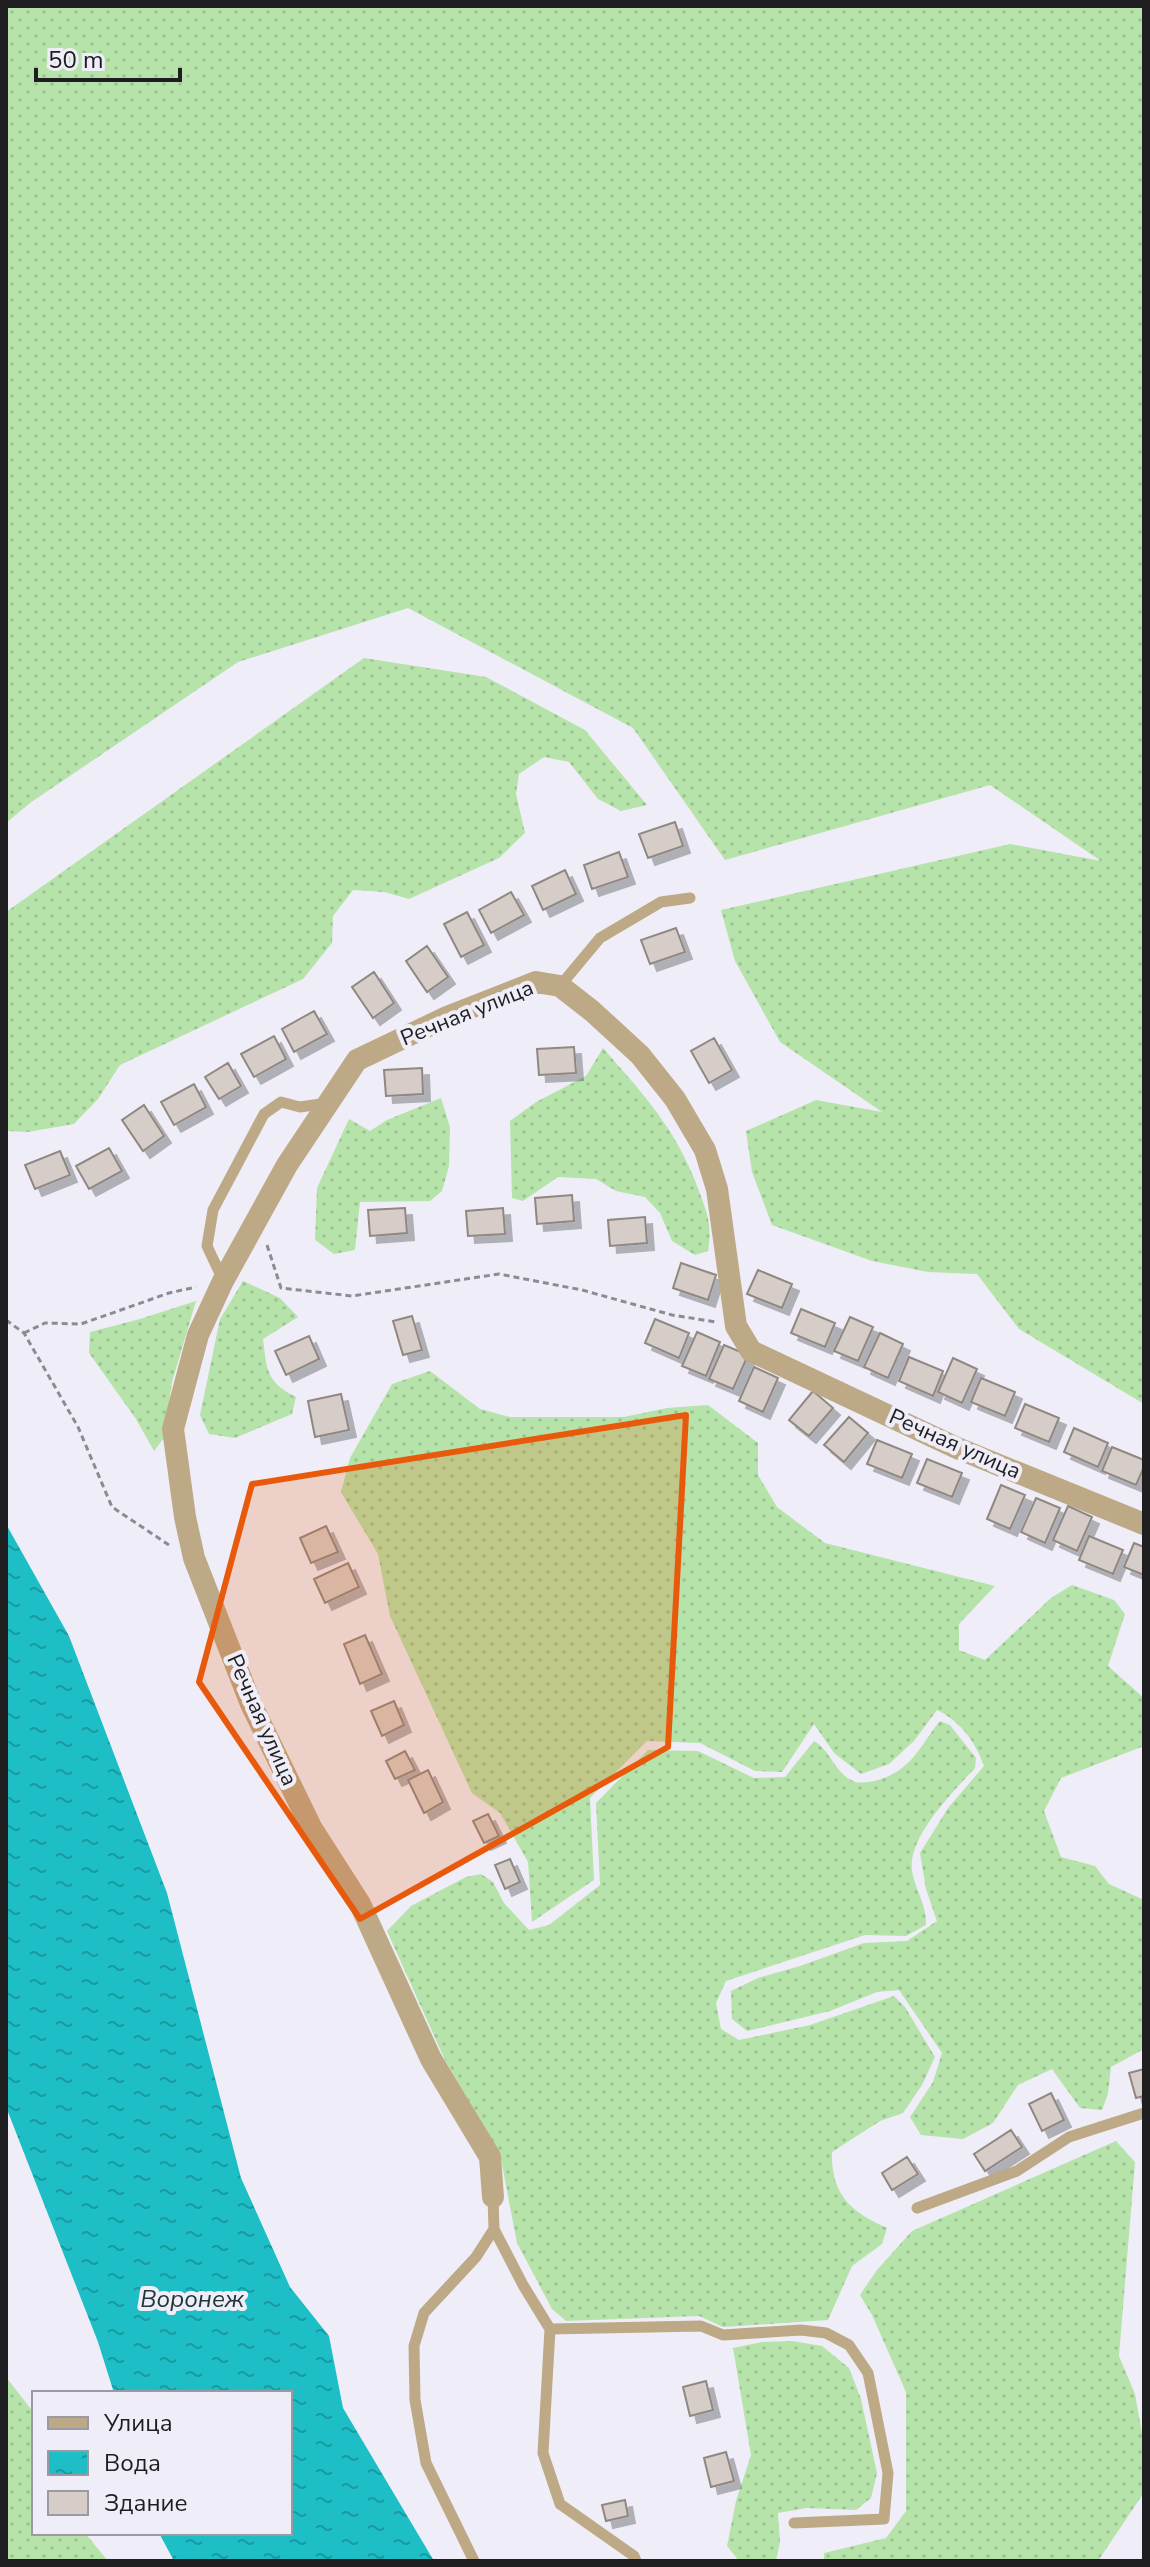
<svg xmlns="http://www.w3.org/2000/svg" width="1150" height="2567" viewBox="0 0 1150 2567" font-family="'Nunito Sans',sans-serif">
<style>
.grass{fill:url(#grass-dots)}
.water{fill:url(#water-ripples)}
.building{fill:#d7cdc8;stroke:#908782;stroke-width:2;filter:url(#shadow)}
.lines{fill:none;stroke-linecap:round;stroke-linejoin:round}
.path{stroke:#8c8b92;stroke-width:3;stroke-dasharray:6 4;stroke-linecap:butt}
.lane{stroke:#bda986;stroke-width:11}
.street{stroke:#bda986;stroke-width:22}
.marked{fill:#e8590c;fill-opacity:0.2;stroke:#e8590c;stroke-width:6;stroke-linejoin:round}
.labels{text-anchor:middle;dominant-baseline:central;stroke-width:8;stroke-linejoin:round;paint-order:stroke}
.street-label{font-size:22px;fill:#1e1d20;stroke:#efeef8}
.water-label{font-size:24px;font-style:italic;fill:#1e3638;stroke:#efeef8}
</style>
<defs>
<pattern id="grass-dots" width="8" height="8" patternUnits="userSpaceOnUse" patternTransform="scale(2)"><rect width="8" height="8" fill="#b6e3a9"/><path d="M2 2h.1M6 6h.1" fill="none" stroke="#9cc291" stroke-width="1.8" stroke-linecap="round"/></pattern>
<pattern id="water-ripples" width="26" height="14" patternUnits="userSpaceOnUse" patternTransform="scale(2)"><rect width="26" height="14" fill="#1dbec6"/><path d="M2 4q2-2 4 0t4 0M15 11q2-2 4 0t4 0" fill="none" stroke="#199aa0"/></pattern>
<filter id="shadow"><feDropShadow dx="7" dy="7" stdDeviation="0" flood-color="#0004"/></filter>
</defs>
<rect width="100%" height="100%" fill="#efeef8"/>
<path class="grass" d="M 6,6 L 1144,6 L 1144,1404 L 1019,1329 L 977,1274 L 928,1272 L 872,1261 L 772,1225 L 752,1172 L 746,1131 L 816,1100 L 882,1112 L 780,1042 L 735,961 L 721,910 L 1010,844 L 1101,861 L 990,785 L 725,860 L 633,728 L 408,608 L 238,662 L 30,803 L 6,823 Z
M 364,658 L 486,677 L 585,730 L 647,805 L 621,811 L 598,799 L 569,762 L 544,757 L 519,774 L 516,794 L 525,833 L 499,858 L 409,899 L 384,892 L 353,890 L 333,916 L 332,943 L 303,979 L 120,1065 L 98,1099 L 74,1124 L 28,1132 L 6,1131 L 6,912 Z
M 603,1048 C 644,1095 677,1130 699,1191 C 708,1216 712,1224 708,1251 L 695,1255 L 672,1241 L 660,1213 L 645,1197 L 616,1191 L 596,1179 L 558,1177 L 523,1201 L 512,1198 L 510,1121 L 536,1102 L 586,1076 Z
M 441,1098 L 450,1127 L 449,1166 L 442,1191 L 430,1201 L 360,1202 L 355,1250 L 334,1254 L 315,1240 L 317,1188 L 349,1119 L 370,1131 L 387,1120 Z
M 243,1281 L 280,1298 L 298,1317 L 263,1339 C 267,1370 266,1382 296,1397 L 292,1414 L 235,1438 L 209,1434 L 200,1415 L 220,1319 Z
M 196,1301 L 172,1382 L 164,1438 L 154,1451 L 136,1419 L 89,1353 L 90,1332 L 140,1319 Z
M 430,1371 L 480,1409 L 510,1417 L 624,1417 L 667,1408 L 708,1405 L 758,1443 L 758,1475 L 777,1507 L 825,1543 L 995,1586 L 959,1624 L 959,1650 L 985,1660 L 1051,1598 L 1072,1585 L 1114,1600 L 1125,1614 L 1108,1666 L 1144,1698 L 1144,1746 L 1061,1778 L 1044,1811 L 1061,1857 L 1095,1866 L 1109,1884 L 1144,1900 L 1144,2049 L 1111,2067 L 1108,2094 L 1102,2110 L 1080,2108 L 1052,2069 L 1018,2085 L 993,2123 L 963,2139 L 921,2135 L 910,2117 L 933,2082 L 942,2053 L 899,1990 L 877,1992 L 830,2011 L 747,2031 L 732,2019 L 731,1991 L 758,1978 L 800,1966 L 864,1943 L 907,1941 L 937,1921 L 926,1889 L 920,1853 L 948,1808 L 984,1766 C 975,1741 961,1722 937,1710 L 914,1741 L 889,1764 L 861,1774 L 834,1753 L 814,1724 L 782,1772 L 755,1771 L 700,1743 L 647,1741 L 590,1798 L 594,1880 L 532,1922 L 528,1862 L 500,1813 L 472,1793 L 390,1616 L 378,1554 L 341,1492 L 350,1458 L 392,1384 Z
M 940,1721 L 950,1725 L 976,1758 L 975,1768 C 954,1791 907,1837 912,1871 C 915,1890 927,1905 926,1925 L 906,1936 L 865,1935 L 726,1981 L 716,2003 L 721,2029 L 739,2040 L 810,2025 L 894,1996 L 905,2007 L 935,2057 L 922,2085 L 903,2113 L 880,2121 L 832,2152 C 831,2195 851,2212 887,2228 L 882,2244 L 852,2266 L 828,2320 L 723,2327 L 699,2316 L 566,2321 L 552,2309 L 517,2243 L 500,2154 L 445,2060 L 387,1931 L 411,1906 L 466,1877 L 481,1874 L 493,1882 L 504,1903 L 529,1930 L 549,1925 L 600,1885 L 596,1803 L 648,1750 L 698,1751 L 754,1778 L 785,1777 L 814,1741 C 830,1750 835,1773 853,1781 C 859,1784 871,1782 878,1780 C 912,1770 919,1747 940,1721 Z
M 1116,2141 L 1135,2162 L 1119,2356 L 1135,2394 L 1144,2445 L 1143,2494 L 1098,2561 L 824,2561 L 824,2553 L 886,2538 L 906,2511 L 906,2392 L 872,2315 L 860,2295 L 877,2270 L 912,2231 Z
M 792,2341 L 822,2346 L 849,2368 L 861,2399 L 877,2473 L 871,2498 L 856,2510 L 807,2508 L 778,2513 L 780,2542 L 776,2561 L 739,2561 L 727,2546 L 736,2501 L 751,2455 L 733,2348 L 762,2342 Z
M 6,2377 L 34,2413 L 34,2533 L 85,2533 L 108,2561 L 6,2561 Z"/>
<path class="water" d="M 6,1524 L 69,1636 L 167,1893 L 241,2178 L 290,2287 L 329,2336 L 343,2408 L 434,2561 L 174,2561 L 159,2533 L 290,2533 L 290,2393 L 114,2393 L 98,2342 L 6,2107 Z"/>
<path class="building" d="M 675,822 L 683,846 L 648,858 L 639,834 Z
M 619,852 L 628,877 L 592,889 L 584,865 Z
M 565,870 L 576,894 L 543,910 L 532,886 Z
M 511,892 L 524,915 L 491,933 L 479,910 Z
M 467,912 L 484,945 L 461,957 L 444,924 Z
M 676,928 L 685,952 L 650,964 L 641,940 Z
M 427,946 L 448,977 L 427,992 L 406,961 Z
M 374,972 L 394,1003 L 373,1018 L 352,987 Z
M 314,1011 L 327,1034 L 294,1052 L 282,1029 Z
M 274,1036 L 286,1059 L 254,1077 L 241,1054 Z
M 714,1038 L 732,1070 L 709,1083 L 691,1051 Z
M 574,1047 L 576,1073 L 539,1075 L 537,1049 Z
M 228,1063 L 241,1086 L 219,1099 L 205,1077 Z
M 422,1068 L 423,1094 L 386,1096 L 384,1070 Z
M 194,1084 L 206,1107 L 174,1125 L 161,1102 Z
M 144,1105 L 164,1136 L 143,1151 L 122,1120 Z
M 109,1148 L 122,1171 L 89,1189 L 76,1166 Z
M 60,1151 L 70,1175 L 35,1189 L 25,1165 Z
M 572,1195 L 574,1221 L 537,1224 L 535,1198 Z
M 405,1208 L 407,1233 L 370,1236 L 368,1210 Z
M 503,1208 L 505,1234 L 468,1236 L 466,1211 Z
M 645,1217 L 647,1243 L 610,1246 L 608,1220 Z
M 681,1263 L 716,1275 L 708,1300 L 673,1288 Z
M 758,1270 L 792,1284 L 782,1308 L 747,1294 Z
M 801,1309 L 835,1323 L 825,1347 L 791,1333 Z
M 412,1316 L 422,1350 L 403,1355 L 393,1321 Z
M 850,1317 L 873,1327 L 858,1361 L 834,1351 Z
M 655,1319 L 689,1333 L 679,1358 L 645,1343 Z
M 697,1332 L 720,1342 L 706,1376 L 682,1366 Z
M 880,1333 L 903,1344 L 888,1378 L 864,1367 Z
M 309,1336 L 319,1359 L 286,1375 L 275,1351 Z
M 724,1345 L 748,1355 L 733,1389 L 709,1379 Z
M 909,1357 L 943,1371 L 933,1396 L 899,1381 Z
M 953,1358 L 977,1369 L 962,1403 L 938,1392 Z
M 754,1367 L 778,1378 L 763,1412 L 739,1401 Z
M 981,1378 L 1015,1392 L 1005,1416 L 971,1402 Z
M 813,1391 L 833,1408 L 809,1436 L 789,1420 Z
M 341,1394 L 349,1430 L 315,1437 L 308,1401 Z
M 1025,1404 L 1059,1418 L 1049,1442 L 1015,1428 Z
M 849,1417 L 868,1433 L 844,1462 L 824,1445 Z
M 1074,1428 L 1108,1443 L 1098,1467 L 1064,1452 Z
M 877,1440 L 912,1454 L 902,1478 L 867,1464 Z
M 1112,1447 L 1144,1460 L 1144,1467 L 1136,1485 L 1102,1471 Z
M 927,1459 L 962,1473 L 952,1497 L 917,1483 Z
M 1001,1485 L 1025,1495 L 1010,1529 L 987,1519 Z
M 1036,1498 L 1060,1508 L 1045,1543 L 1021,1532 Z
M 1068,1506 L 1092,1517 L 1077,1551 L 1053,1540 Z
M 326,1526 L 338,1552 L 311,1563 L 300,1538 Z
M 1089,1536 L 1123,1550 L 1113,1574 L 1079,1560 Z
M 1134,1543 L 1144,1547 L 1144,1575 L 1124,1567 Z
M 348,1563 L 359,1587 L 325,1603 L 314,1579 Z
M 365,1635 L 382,1674 L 360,1684 L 344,1644 Z
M 394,1701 L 404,1725 L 382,1736 L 371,1711 Z
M 405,1751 L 415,1770 L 395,1779 L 386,1761 Z
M 428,1770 L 443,1802 L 424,1813 L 408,1780 Z
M 488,1814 L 499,1836 L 484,1843 L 473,1821 Z
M 510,1859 L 520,1882 L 505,1889 L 495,1865 Z
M 1144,2069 L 1144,2096 L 1136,2098 L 1129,2073 Z
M 1051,2093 L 1064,2120 L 1042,2131 L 1029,2104 Z
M 1011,2130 L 1022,2147 L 985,2171 L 974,2154 Z
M 907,2157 L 918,2174 L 892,2190 L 882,2173 Z
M 706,2381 L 713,2410 L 690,2416 L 683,2387 Z
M 726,2452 L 734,2481 L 711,2487 L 704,2458 Z
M 625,2500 L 628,2516 L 606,2521 L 602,2505 Z"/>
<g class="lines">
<path class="path" d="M 267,1245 L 281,1288 L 352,1296 L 499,1274 L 582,1290 L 672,1315 L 716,1322
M 6,1320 L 24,1333 L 78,1427 L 112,1507 L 169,1545
M 24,1333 L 45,1323 L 81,1324 L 169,1293 L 196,1287"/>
<path class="lane" d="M 560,986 L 600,938 L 661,902 L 690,898
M 223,1280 L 207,1246 L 213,1210 L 264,1114 L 281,1102 L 300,1107 L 327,1103
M 917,2208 L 1017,2171 L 1069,2137 L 1144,2113
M 494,2229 L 523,2285 L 550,2329 L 543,2453 L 560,2504 L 634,2556 L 636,2561
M 550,2329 L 701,2326 L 723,2335 L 801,2330 L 826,2333 L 849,2345 L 868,2373 L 888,2473 L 884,2519 L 794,2523
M 474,2561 L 426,2463 L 415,2400 L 414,2346 L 424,2313 L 476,2257 L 494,2229 L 493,2197"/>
<path class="street" d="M 493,2197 L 490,2157 L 431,2059 L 360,1904 L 312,1829 L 251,1704 L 194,1558 L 185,1517 L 173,1429 L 198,1335 L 223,1281 L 287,1165 L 357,1060 L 447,1017 L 536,982 L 560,986 L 592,1011 L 640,1055 L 675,1099 L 705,1150 L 717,1189 L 736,1326 L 751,1351 L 957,1448 L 1144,1524"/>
</g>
<path class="marked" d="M 686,1415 L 668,1747 L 360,1919 L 199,1682 L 252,1484 Z"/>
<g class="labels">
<g class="street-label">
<text transform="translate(467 1013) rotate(-22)">Речная улица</text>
<text transform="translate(955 1444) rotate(24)">Речная улица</text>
<text transform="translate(262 1720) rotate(66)">Речная улица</text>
</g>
<g class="water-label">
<text x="192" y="2299">Воронеж</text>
</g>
</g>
<rect width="1150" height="2567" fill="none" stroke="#1e1d20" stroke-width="16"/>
<rect x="32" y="2391" width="260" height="144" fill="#efeef8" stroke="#9b9aa2" stroke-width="2"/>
<rect x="48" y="2417" width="40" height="12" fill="#bda986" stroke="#9b9aa2" stroke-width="2"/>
<text x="104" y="2431" font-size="24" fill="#1e1d20">Улица</text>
<rect x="48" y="2451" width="40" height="24" fill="url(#water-ripples)" stroke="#9b9aa2" stroke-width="2"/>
<text x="104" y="2471" font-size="24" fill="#1e1d20">Вода</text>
<rect x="48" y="2491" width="40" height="24" fill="#d7cdc8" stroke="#9b9aa2" stroke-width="2"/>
<text x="104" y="2511" font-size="24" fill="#1e1d20">Здание</text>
<path d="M36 68v12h144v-12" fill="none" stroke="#1e1d20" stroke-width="4"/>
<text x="48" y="68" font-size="24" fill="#1e1d20" stroke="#efeef8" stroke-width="6" paint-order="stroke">50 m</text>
</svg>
